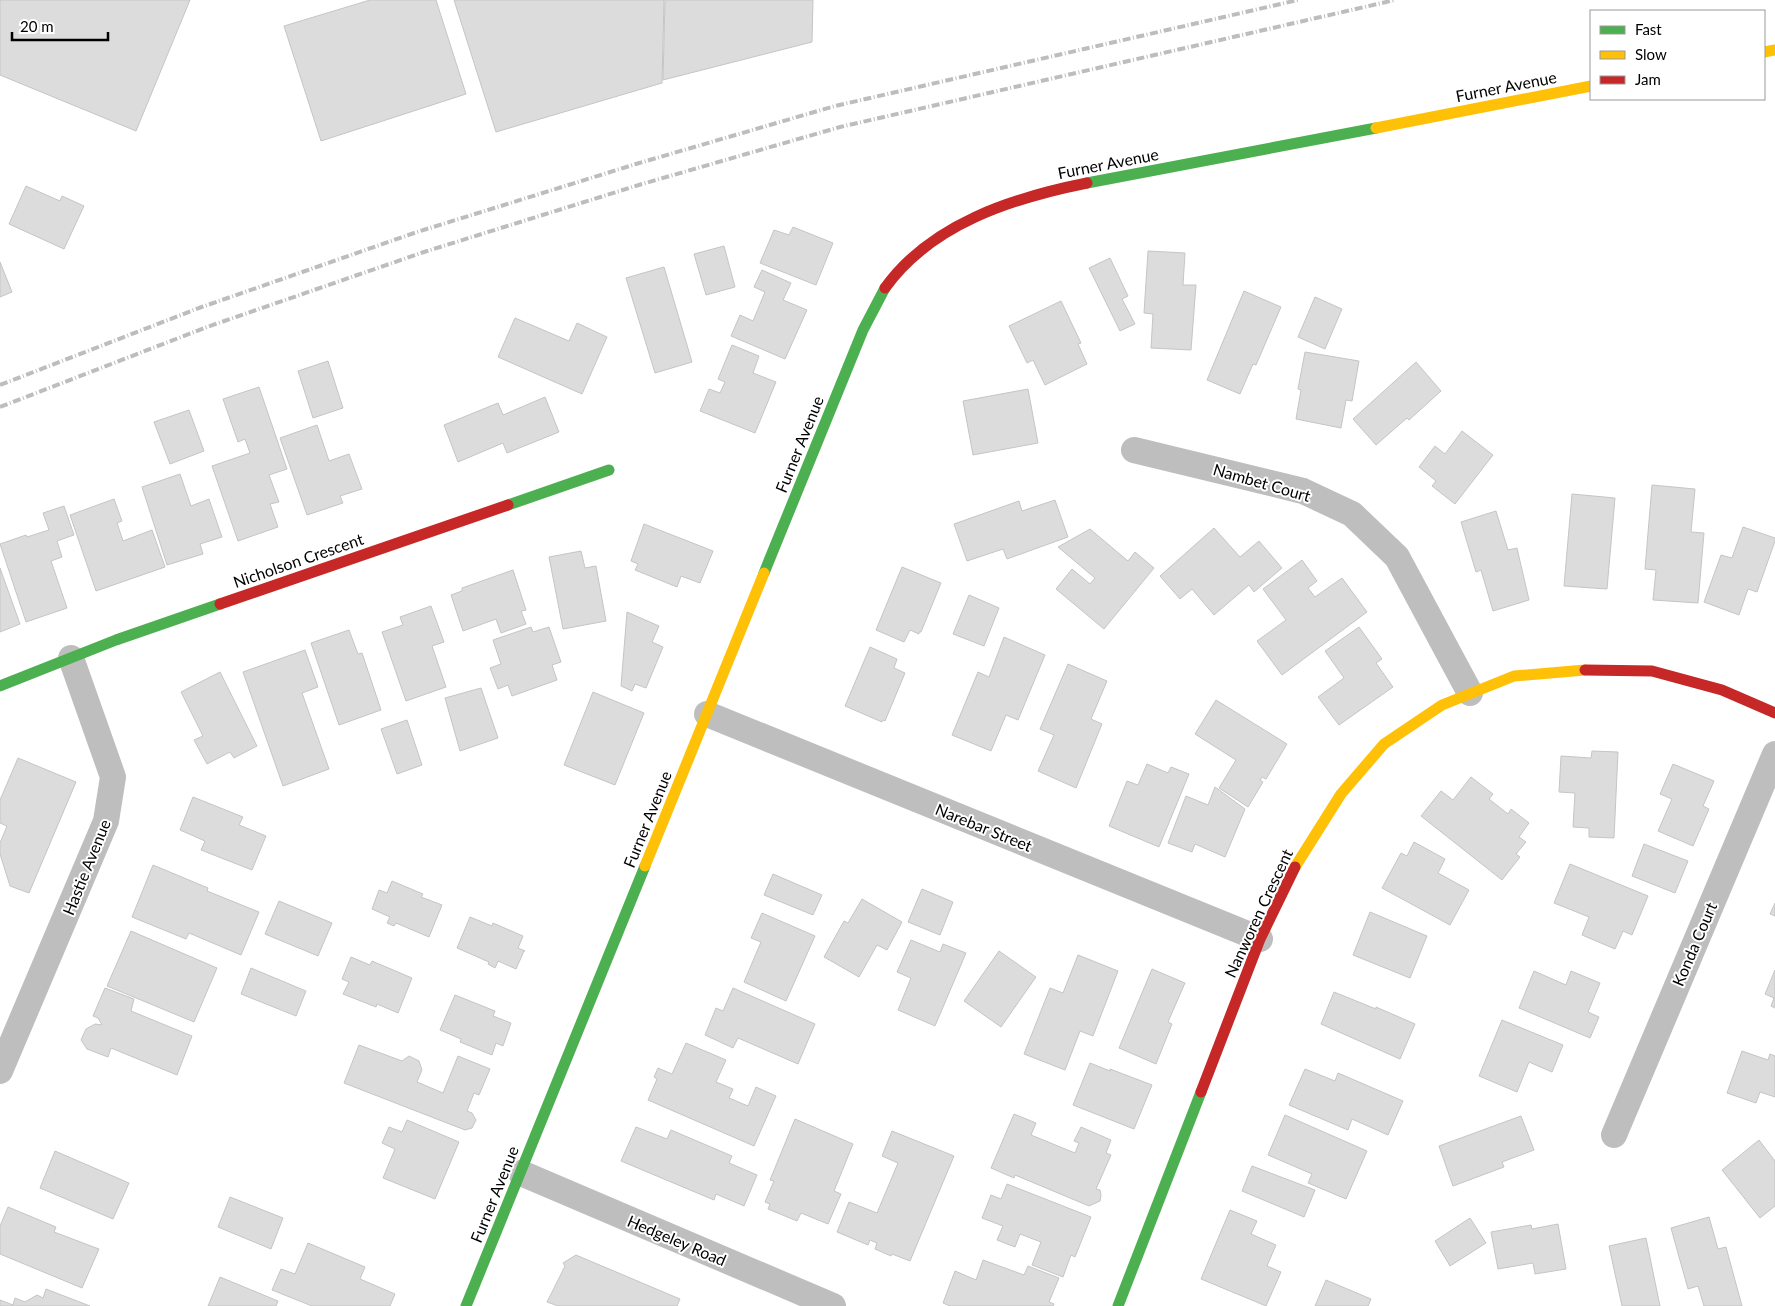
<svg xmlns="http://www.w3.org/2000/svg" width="1775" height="1306" viewBox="0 0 1775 1306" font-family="Lato,sans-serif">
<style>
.building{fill:#dcdcdc;stroke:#c5c5c5}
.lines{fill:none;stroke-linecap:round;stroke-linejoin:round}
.street{stroke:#bebebe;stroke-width:26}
.fast{stroke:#4caf50;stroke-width:11}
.slow{stroke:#ffc107;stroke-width:11}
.jam{stroke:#c62828;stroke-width:11}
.rail{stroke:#bdbdbd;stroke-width:4;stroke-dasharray:8 2.5 1 2.5;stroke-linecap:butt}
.labels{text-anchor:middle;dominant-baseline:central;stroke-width:4;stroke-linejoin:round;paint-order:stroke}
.street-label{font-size:16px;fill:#000;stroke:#fff}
</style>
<rect width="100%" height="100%" fill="#fff"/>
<path class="building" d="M 0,0 L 190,0 L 136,131 L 0,75 Z
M 370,0 L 436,0 L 466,94 L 321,141 L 284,26 Z
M 454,0 L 664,0 L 662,83 L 496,132 Z
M 665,0 L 813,0 L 812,42 L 663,80 Z
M 26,186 L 60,201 L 62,196 L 84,206 L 64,249 L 9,224 Z
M 793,227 L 833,243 L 816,285 L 760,263 L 774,230 L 789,235 Z
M 724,246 L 735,287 L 706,295 L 694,254 Z
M 1148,251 L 1185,253 L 1183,285 L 1196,285 L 1191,350 L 1151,348 L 1153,314 L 1144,313 Z
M 1110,258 L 1128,296 L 1122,299 L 1135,324 L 1120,331 L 1089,268 Z
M 0,262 L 12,292 L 0,297 Z
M 664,267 L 692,362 L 655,373 L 626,278 Z
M 762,270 L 791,283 L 783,300 L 807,310 L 785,359 L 731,336 L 740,315 L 753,321 L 765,292 L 754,287 Z
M 1244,291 L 1281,307 L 1256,365 L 1253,364 L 1240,394 L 1207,380 Z
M 1315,297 L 1342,309 L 1325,349 L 1298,337 Z
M 1061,301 L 1081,343 L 1078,344 L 1087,364 L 1045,385 L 1033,360 L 1027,363 L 1009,326 Z
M 515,318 L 569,341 L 577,323 L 607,337 L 582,394 L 498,357 Z
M 732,345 L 759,356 L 753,373 L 776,382 L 755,433 L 700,411 L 709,389 L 720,393 L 725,382 L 718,379 Z
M 1305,352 L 1359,361 L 1352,401 L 1346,400 L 1341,428 L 1296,419 L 1301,390 L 1298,389 Z
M 328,361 L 343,408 L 313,418 L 298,371 Z
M 1416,362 L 1441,391 L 1409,420 L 1407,418 L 1376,445 L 1353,419 Z
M 259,387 L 287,469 L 269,475 L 279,502 L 270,504 L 278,527 L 238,541 L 212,466 L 250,453 L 245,439 L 238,442 L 223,399 Z
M 1028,389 L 1038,443 L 973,455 L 963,401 Z
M 545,397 L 559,432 L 507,453 L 503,443 L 458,462 L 444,425 L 498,403 L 503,415 Z
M 189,410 L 204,451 L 170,464 L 154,422 Z
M 317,425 L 329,461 L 349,454 L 362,489 L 340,496 L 343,503 L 307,515 L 280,438 Z
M 1462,431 L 1493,455 L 1455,504 L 1432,486 L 1436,481 L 1419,467 L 1435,446 L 1445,454 Z
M 180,474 L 191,506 L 209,499 L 222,537 L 200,544 L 203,554 L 167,565 L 142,487 Z
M 1652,485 L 1695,489 L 1691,532 L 1704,533 L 1698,603 L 1653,600 L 1656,570 L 1645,569 Z
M 1572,494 L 1615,498 L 1607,589 L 1564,586 Z
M 114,499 L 122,521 L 117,523 L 123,541 L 152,530 L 165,567 L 96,591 L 70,515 Z
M 1055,500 L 1068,537 L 1007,559 L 1003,549 L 967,561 L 954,524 L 1019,501 L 1022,511 Z
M 64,506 L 74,535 L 57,541 L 62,557 L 51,561 L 67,608 L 26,622 L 0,544 L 26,535 L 27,537 L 49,530 L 43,513 Z
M 1496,511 L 1508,550 L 1517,548 L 1529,600 L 1493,611 L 1481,570 L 1476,572 L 1461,522 Z
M 644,524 L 713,551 L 700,583 L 681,576 L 677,587 L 635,570 L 638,564 L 631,561 Z
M 1743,527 L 1775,538 L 1775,541 L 1757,592 L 1748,589 L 1739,615 L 1704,602 L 1721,555 L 1732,558 Z
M 1214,528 L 1240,557 L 1259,541 L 1282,568 L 1254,592 L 1249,585 L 1214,615 L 1192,589 L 1180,599 L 1160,576 Z
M 1090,529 L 1128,561 L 1135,552 L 1154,568 L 1104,629 L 1056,589 L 1072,569 L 1090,584 L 1095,578 L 1058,547 Z
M 581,551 L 585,568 L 596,566 L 606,621 L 563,629 L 549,557 Z
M 1302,560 L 1317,581 L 1308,588 L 1315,597 L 1342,578 L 1367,612 L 1282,675 L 1257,641 L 1286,620 L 1263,589 Z
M 902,567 L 941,583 L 921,632 L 919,632 L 919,634 L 910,630 L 904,642 L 876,630 Z
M 0,568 L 20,624 L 0,632 Z
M 513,570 L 526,610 L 521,611 L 526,624 L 501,633 L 496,619 L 463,631 L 451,595 L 462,591 L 462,588 Z
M 969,595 L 999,608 L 984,646 L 953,634 Z
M 431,606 L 444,642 L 432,646 L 446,687 L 406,701 L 382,632 L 403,625 L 400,617 Z
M 627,612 L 659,626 L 652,642 L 663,647 L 646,688 L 635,684 L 632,691 L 621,686 Z
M 531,627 L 533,632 L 549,627 L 561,662 L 552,665 L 557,680 L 512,696 L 508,685 L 498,689 L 490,668 L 501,664 L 493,640 Z
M 1359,627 L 1382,659 L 1376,663 L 1393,687 L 1339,725 L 1318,697 L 1344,678 L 1325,651 Z
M 349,630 L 358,654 L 362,653 L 381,710 L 339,725 L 311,643 Z
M 1004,637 L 1045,655 L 1018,720 L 1006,715 L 991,751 L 952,735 L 978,672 L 989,677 Z
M 870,647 L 897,659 L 894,668 L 905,673 L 885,721 L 883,720 L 882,722 L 845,706 Z
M 305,650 L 318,687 L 302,693 L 329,769 L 283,786 L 243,672 Z
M 1068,664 L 1107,681 L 1091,719 L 1102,724 L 1076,788 L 1038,771 L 1054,735 L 1040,729 Z
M 220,672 L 257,746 L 234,758 L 230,752 L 207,764 L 194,740 L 203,736 L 181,692 Z
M 481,688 L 498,738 L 460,751 L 445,698 Z
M 593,692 L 644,713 L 615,785 L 564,765 Z
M 1216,700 L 1287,744 L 1266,779 L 1262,777 L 1260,780 L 1263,782 L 1248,807 L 1219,788 L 1236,760 L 1195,734 Z
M 407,720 L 422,765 L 397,774 L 381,729 Z
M 1592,751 L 1618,752 L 1614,838 L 1589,837 L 1589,828 L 1573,827 L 1575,793 L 1559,792 L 1561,756 L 1591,758 Z
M 18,758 L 76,782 L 29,893 L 10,886 L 0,854 L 0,843 L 7,826 L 0,823 L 0,800 Z
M 1147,764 L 1168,773 L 1171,767 L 1189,774 L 1159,847 L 1109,826 L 1127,781 L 1138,785 Z
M 1673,764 L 1714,781 L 1703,806 L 1709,809 L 1693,846 L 1658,831 L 1672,799 L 1660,794 Z
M 1471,777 L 1493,794 L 1489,799 L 1508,814 L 1511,809 L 1529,823 L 1519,837 L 1526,842 L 1516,854 L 1520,857 L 1502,880 L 1421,816 L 1441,791 L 1453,800 Z
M 1215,787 L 1245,809 L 1225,857 L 1195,844 L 1192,852 L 1168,843 L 1186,796 L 1208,805 Z
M 193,797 L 243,817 L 239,825 L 266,836 L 252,870 L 201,850 L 205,841 L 180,830 Z
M 1414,842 L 1445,859 L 1438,873 L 1469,890 L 1450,925 L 1382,888 L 1401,853 L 1407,856 Z
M 1644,844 L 1688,861 L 1675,893 L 1632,876 Z
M 1570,864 L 1648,896 L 1632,935 L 1623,931 L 1615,949 L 1582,935 L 1589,917 L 1554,903 Z
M 153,865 L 208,888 L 207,891 L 259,912 L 241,955 L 189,933 L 186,939 L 132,917 Z
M 773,874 L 822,895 L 813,915 L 764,895 Z
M 392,881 L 423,894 L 421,897 L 442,905 L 429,937 L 396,923 L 394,926 L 387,923 L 390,917 L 372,909 L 379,890 L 387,893 Z
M 922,889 L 953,902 L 940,935 L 908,922 Z
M 862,899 L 902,922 L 887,950 L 877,945 L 859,977 L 824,957 L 844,921 L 848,923 Z
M 279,901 L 332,923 L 318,956 L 265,934 Z
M 1775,903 L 1775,916 L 1770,914 Z
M 1370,912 L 1427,936 L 1410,978 L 1353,955 Z
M 762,913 L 815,936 L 786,1001 L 744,982 L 761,942 L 751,938 Z
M 470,917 L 492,926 L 493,923 L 523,936 L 518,948 L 525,951 L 524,951 L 516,969 L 498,961 L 495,968 L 488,964 L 489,962 L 457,948 Z
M 131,931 L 217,968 L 194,1022 L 107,986 Z
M 911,940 L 940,952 L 943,944 L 966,953 L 935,1026 L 898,1010 L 911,978 L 897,972 Z
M 999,951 L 1036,977 L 1001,1027 L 964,1001 Z
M 1078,955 L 1118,971 L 1093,1036 L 1080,1031 L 1065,1070 L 1024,1054 L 1050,988 L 1063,993 Z
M 351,957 L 370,965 L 372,961 L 412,978 L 398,1013 L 377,1004 L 376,1007 L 343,994 L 349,982 L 342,979 Z
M 251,968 L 306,991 L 296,1016 L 241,994 Z
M 1152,969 L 1185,983 L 1168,1022 L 1172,1024 L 1156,1064 L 1119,1048 Z
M 1775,970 L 1775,1008 L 1771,1006 L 1774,998 L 1765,994 Z
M 1534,971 L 1566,985 L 1571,971 L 1600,983 L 1588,1012 L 1599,1017 L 1590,1038 L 1519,1008 Z
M 105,988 L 134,999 L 131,1011 L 192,1036 L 177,1075 L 111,1048 L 108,1057 L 87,1049 L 81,1040 L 86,1029 L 95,1024 L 102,1025 L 98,1018 L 93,1016 Z
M 733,988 L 815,1024 L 798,1064 L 738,1038 L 733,1048 L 705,1035 L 716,1008 L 723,1011 Z
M 1334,992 L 1376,1009 L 1376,1007 L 1415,1024 L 1400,1059 L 1321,1024 Z
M 455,995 L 495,1011 L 493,1016 L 511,1023 L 503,1046 L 496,1043 L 492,1055 L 460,1042 L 461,1039 L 440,1030 Z
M 1502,1020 L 1563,1045 L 1552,1072 L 1529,1062 L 1517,1092 L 1479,1076 Z
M 686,1043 L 726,1060 L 716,1082 L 733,1089 L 729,1098 L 748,1106 L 756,1087 L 776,1096 L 754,1146 L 648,1100 L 657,1079 L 654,1077 L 658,1068 L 672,1074 Z
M 359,1045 L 402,1061 L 409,1056 L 419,1061 L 422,1070 L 417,1082 L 443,1093 L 458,1056 L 490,1069 L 479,1095 L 474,1093 L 467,1111 L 472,1113 L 476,1120 L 472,1128 L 465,1130 L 344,1083 Z
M 1742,1051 L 1768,1060 L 1770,1054 L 1775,1056 L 1775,1097 L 1760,1092 L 1756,1103 L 1727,1093 Z
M 1090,1063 L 1110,1071 L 1110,1069 L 1152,1085 L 1134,1129 L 1073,1105 Z
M 1305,1069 L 1335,1081 L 1338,1073 L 1403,1101 L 1388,1135 L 1352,1119 L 1348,1130 L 1289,1105 Z
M 1014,1114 L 1036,1123 L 1031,1135 L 1075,1153 L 1079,1143 L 1074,1141 L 1081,1127 L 1111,1140 L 1106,1153 L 1111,1155 L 1096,1189 L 1100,1190 L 1101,1195 L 1100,1201 L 1089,1206 L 1015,1175 L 1014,1178 L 991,1168 Z
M 1285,1115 L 1367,1151 L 1346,1199 L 1308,1183 L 1312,1174 L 1268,1155 Z
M 1521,1116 L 1534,1150 L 1502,1162 L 1504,1167 L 1453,1186 L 1439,1146 Z
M 795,1119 L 853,1144 L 834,1191 L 841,1194 L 828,1224 L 801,1213 L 797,1221 L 768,1209 L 770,1204 L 765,1202 L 774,1181 L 770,1180 Z
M 407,1120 L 459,1142 L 435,1199 L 383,1178 L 395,1149 L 382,1143 L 389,1127 L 402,1132 Z
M 636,1127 L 667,1139 L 671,1130 L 732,1156 L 729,1163 L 757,1175 L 744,1206 L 716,1194 L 714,1200 L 621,1161 Z
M 892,1131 L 954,1156 L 910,1261 L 892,1254 L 891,1256 L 875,1249 L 877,1243 L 870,1240 L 868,1245 L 837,1232 L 849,1202 L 877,1213 L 898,1163 L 882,1156 Z
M 1759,1140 L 1775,1161 L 1775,1206 L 1760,1218 L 1722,1170 Z
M 55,1151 L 129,1183 L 113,1219 L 40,1188 Z
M 1252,1166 L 1315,1190 L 1304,1217 L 1242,1191 Z
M 1007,1184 L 1091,1217 L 1075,1257 L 1071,1255 L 1063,1277 L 1032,1265 L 1041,1242 L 1020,1234 L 1015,1247 L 997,1240 L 1003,1226 L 982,1218 L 991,1195 L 1001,1199 Z
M 230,1197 L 283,1218 L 271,1249 L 218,1227 Z
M 8,1207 L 56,1227 L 54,1232 L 99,1249 L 82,1288 L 0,1254 L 0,1226 Z
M 1230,1210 L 1257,1221 L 1251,1234 L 1276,1245 L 1267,1266 L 1281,1272 L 1266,1306 L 1201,1279 Z
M 1709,1217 L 1718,1249 L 1726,1247 L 1742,1306 L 1704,1306 L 1698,1286 L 1688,1289 L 1671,1228 Z
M 1470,1218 L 1486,1243 L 1450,1266 L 1435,1241 Z
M 1558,1224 L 1566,1269 L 1535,1274 L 1533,1263 L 1498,1269 L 1491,1232 L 1531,1225 L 1532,1229 Z
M 1646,1238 L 1660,1306 L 1622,1306 L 1609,1246 Z
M 308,1243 L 365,1267 L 360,1279 L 395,1294 L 390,1306 L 312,1306 L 272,1290 L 281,1269 L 295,1274 Z
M 576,1255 L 680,1299 L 677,1306 L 558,1306 L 547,1302 L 565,1266 L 563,1263 Z
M 983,1260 L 1024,1275 L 1028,1266 L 1059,1278 L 1049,1302 L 1054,1304 L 1053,1306 L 950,1306 L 943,1303 L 955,1271 L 976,1280 Z
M 220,1277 L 278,1301 L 276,1306 L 208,1306 Z
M 1326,1280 L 1371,1299 L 1368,1306 L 1315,1306 Z
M 46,1289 L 90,1306 L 0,1306 L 0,1300 L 13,1305 L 15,1298 L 25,1302 L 37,1295 L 43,1298 Z"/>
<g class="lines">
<path class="street" d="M 1134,450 L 1303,491 L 1352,514 L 1397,557 L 1470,693
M 707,714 L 1260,939
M 0,1071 L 106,821 L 113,777 L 71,658
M 1614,1135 L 1775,754
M 521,1173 L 833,1306"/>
<path class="fast" d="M 1087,183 L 1376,128
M 508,505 L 609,470
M 764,573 L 863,330 L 885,288
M 0,686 L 116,640 L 220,604
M 466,1306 L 645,866
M 1118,1306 L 1201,1092"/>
<path class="slow" d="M 1764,52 L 1775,50
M 1376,128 L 1591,86
M 645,866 L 764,573
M 1295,867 L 1341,794 L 1384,744 L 1442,705 L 1514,676 L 1585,670"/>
<path class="jam" d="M 885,288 C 931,224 1012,198 1087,183
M 220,604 L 508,505
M 1585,670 L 1652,671 L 1722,690 L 1775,713
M 1201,1092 L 1260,939 L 1295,867"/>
<path class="rail" d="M 0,385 L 199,308 L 417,232 L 636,164 L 835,106 L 1298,0
M 0,407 L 207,327 L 424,252 L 642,184 L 840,127 L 1395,0"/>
</g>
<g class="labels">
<g class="street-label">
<text transform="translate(1506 86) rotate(-11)">Furner Avenue</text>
<text transform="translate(1108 163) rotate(-11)">Furner Avenue</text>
<text transform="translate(799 444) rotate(-68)">Furner Avenue</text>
<text transform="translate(1262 482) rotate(16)">Nambet Court</text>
<text transform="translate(298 560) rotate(-19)">Nicholson Crescent</text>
<text transform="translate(647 819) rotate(-68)">Furner Avenue</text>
<text transform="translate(984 827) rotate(22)">Narebar Street</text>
<text transform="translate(86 867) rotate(-68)">Hastie Avenue</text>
<text transform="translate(1258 913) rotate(-65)">Nanworen Crescent</text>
<text transform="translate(1694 944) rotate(-67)">Konda Court</text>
<text transform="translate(494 1194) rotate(-68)">Furner Avenue</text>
<text transform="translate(677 1240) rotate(23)">Hedgeley Road</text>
</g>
</g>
<rect x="1590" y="10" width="175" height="90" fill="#ffffff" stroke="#999999"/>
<rect x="1600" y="26" width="25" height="8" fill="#4caf50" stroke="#999999"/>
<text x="1635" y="35" font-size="15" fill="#000000">Fast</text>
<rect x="1600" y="51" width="25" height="8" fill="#ffc107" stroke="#999999"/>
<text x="1635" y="60" font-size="15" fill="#000000">Slow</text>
<rect x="1600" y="76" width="25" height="8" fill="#c62828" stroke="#999999"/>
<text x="1635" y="85" font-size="15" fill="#000000">Jam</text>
<path d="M12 32v8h96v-8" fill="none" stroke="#000000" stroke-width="2.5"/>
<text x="20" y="32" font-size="15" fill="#000000" stroke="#ffffff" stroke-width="4" paint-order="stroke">20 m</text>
</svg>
